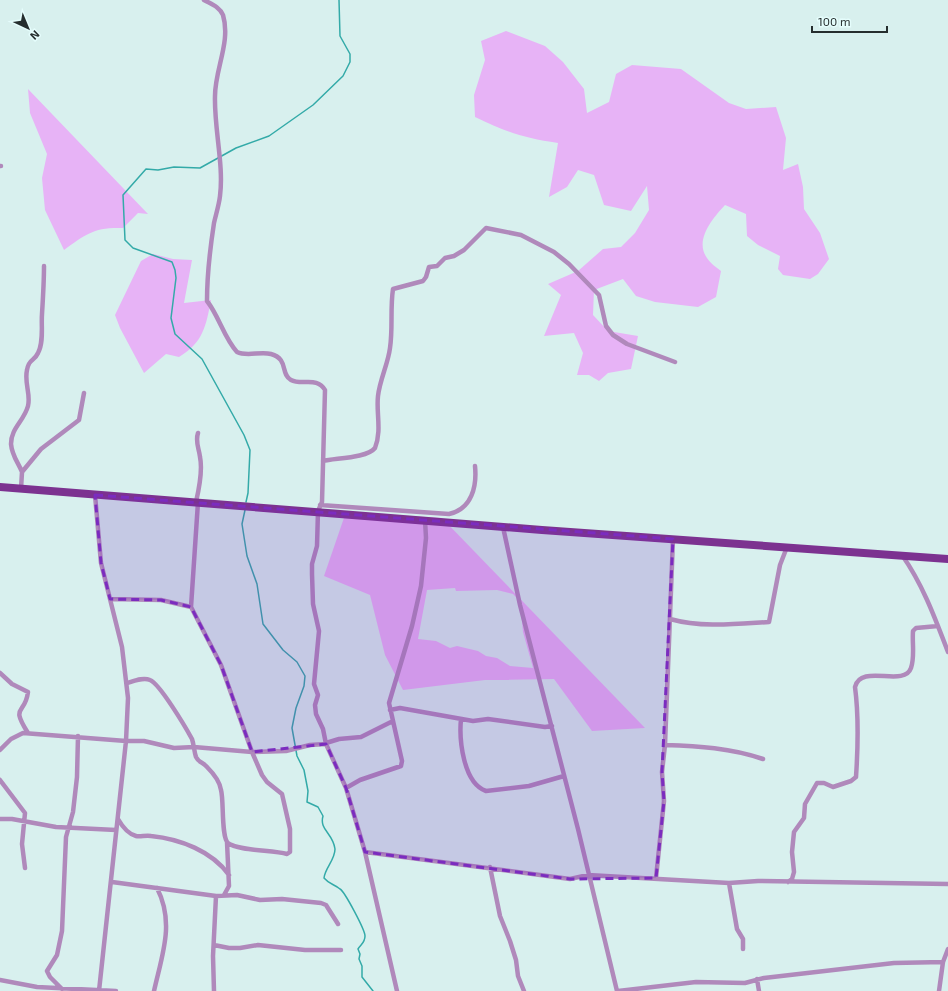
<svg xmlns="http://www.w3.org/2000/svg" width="948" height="991" viewBox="0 0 948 991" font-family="'Exo 2',sans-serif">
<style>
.green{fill:#e7b3f6;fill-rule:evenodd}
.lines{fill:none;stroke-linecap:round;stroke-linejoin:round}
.stream{stroke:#33aaa8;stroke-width:1.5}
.street{stroke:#b089bb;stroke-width:4.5}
.primary{stroke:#7c3290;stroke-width:8}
.marked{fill:#7b2cbf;fill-opacity:0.2;stroke:#7b2cbf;stroke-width:3;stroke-dasharray:8 5;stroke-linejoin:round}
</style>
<rect width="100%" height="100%" fill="#d8f0ee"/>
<path class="green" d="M 506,31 L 545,46 L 563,62 L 584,89 L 587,113 L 609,102 L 616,74 L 632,65 L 681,69 L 729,103 L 746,109 L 776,107 L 786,138 L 783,170 L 798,164 L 803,187 L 804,209 L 820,233 L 829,259 L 818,274 L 810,279 L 783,275 L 778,269 L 780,256 L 758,245 L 747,236 L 746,214 L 725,205 C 713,218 694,240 707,258 C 710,263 716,267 721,271 L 716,297 L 698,307 L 655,302 L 636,296 L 623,279 L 594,290 L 593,315 L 608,331 L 638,336 L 631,369 L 608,373 L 599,381 L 589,375 L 577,375 L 583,353 L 574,333 L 544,336 L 561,295 L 548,284 L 578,271 L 603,249 L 621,247 L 635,233 L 649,210 L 647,186 L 631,211 L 604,205 L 594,175 L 578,170 L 567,187 L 549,197 L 558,143 C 524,138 506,132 475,117 L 474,95 L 485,60 L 481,41 Z
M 28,89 L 148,214 L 138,213 L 123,228 C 94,227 86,234 64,250 L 45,210 L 42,178 L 47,154 L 30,113 Z
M 153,254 L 173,259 L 192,260 L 184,303 L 211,300 C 206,326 203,343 179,357 L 166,354 L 144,373 L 120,328 L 115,315 L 141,261 Z
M 346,512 L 442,518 L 645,728 L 592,731 L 554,679 L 485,680 L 403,690 L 385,655 L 370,595 L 324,576 ZM 455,588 L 456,591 L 497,590 L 513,594 L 520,601 L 523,632 L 533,668 L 510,666 L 497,658 L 486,656 L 478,651 L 457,646 L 450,648 L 436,641 L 418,639 L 427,590 Z"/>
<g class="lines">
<path class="stream" d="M 246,502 L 248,493 L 250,450 L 244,435 L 202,359 L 175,334 L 171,318 L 176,278 L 175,270 L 172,262 L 133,248 L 125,240 L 123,195 L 146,169 L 158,170 L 174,167 L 200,168 L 236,148 L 269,136 L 313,105 L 343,76 L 350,62 L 350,54 L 340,36 L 339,0
M 245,510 L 242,524 L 247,556 L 257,584 L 263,624 L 283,650 L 297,662 L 305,676 L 304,686 L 296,708 L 292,728 L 297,756 L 304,770 L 308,791 L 307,802 L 318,807 L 323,816 C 319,830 333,833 335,849 C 335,860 325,868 324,878 C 329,884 334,884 340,889 C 345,892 365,930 365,936 C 365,943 361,944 358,949 L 360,954 L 359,959 L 362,966 L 362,977 L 373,991"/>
<path class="street" d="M 204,0 C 211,4 220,7 223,15 C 231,42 215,69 215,96 C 214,128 224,165 220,196 C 219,205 216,214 214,223 C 210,249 207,275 207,301 C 219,316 224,338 237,352 C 247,357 260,351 271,354 C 289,359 280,374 291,380 C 302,386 317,376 325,390 L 322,502 L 318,511 L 317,546 L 312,564 L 312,574 L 313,604 L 319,631 L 314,684 L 318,695 L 315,705 L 316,714 L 323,729 L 326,744 L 346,788 L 365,852 L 397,991
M 0,166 L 1,166
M 323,461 C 336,458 367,458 375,448 C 382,430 376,413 378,396 C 380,379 388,364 390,348 C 393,328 390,309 393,289 L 423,281 L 426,277 L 429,267 L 437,266 L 445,258 L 454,256 L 464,250 L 486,228 L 521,235 L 554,252 L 569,264 L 599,295 L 606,326 L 613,335 L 627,344 L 675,362
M 22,472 C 18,462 12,456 11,444 C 11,428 24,421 28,406 C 31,394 24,383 27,370 C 29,358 34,362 38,353 C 44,342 41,326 42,314 C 43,298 44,282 44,266
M 21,489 L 22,472 L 41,449 L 79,420 L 84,393
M 95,495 L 101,563 L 122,647 L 128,698 L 126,741 L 99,991
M 196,502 C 199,489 203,471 200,457 C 199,448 195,442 198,433
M 320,505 L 449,514 C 472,509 477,486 475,466
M 503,527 L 520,605 L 578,829 L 617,991
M 902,555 C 923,585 935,618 948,652
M 110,599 L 161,600 L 191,607
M 670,619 C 702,628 736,624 769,622 L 780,565 L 787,547
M 0,673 L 12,684 L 28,692 C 25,716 10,704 28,733
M 127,683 C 134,681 143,677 150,680 C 160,684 186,728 192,739 C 194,745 194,751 196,757 C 198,762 204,763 207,767 C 213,773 220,782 221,790 C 224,800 221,837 228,843 C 238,851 272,850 287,854 L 290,852 L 290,829 L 282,794 L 267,782 L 262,775 L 252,752 L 221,665 L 191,607 L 198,502
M 390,710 L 400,708 L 473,721 L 488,719 L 545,727 L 552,726
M 461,719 C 459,739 463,783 486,791 L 529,786 L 564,776
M 326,743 L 339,739 L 361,737 L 393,721
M 665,745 C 698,746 731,748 763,759
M 0,750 L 11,739 L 23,733 L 126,741 L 144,741 L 174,748 L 194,747 L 252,752 L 286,751 L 310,745 L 326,744
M 0,780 L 25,813 L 22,844 L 25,868
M 346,788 L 360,780 L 401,766 L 402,761 L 389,703 L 412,626 L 421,586 L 426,538 L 425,520
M 0,819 L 12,819 L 56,827 L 116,830
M 118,819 C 122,826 128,834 136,836 C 140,837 146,835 151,836 C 180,839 212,851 229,875
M 365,852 L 570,879 L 588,875 L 729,883 L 758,881 L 948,884
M 490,867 L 500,916 L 510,941 L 516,960 L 518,976 L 524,991
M 656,878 L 664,801 L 662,772 L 665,745 L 673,539
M 112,882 L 216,896 L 237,895 L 260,900 L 282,899 L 321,903 L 326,905 L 338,924
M 788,882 L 792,879 L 794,872 L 792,852 L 794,832 L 804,818 L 805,804 L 817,783 L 824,783 L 833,787 L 851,781 L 856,777 C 858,747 859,717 855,687 C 861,663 904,688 911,668 C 915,657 912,643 913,631 L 916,628 L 938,626
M 729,883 L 737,929 L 743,939 L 743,949
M 224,895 L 229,886 L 227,842
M 214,945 L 229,948 L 240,948 L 258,945 L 305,950 L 341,950
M 757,979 L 759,991
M 0,980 L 37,987 L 116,991
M 62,989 L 50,977 L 47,971 L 57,955 L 62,931 L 66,837 L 73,812 L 77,777 L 78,736
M 154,991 C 162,955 175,923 157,888
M 214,991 L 213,956 L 216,896
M 618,991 L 696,982 L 745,983 L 764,978 L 894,963 L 943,962
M 939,991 L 943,962 L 948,949"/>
<path class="primary" d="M 0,487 L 542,530 L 948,559"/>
</g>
<path class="marked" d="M 95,495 L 673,539 L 662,772 L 664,801 L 656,878 L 570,879 L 365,852 L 346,788 L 326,744 L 252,752 L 221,665 L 191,607 L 161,600 L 110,599 L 101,563 Z"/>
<g transform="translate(28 28) rotate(136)" stroke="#e5fdfc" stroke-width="3" paint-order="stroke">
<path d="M0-3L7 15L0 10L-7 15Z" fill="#252e2e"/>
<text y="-6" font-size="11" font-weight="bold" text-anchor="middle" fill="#252e2e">N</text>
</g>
<path d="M812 26v6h75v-6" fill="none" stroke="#252e2e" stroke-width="2"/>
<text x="818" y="26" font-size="12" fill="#252e2e" stroke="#e5fdfc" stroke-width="3" paint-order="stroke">100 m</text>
</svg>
